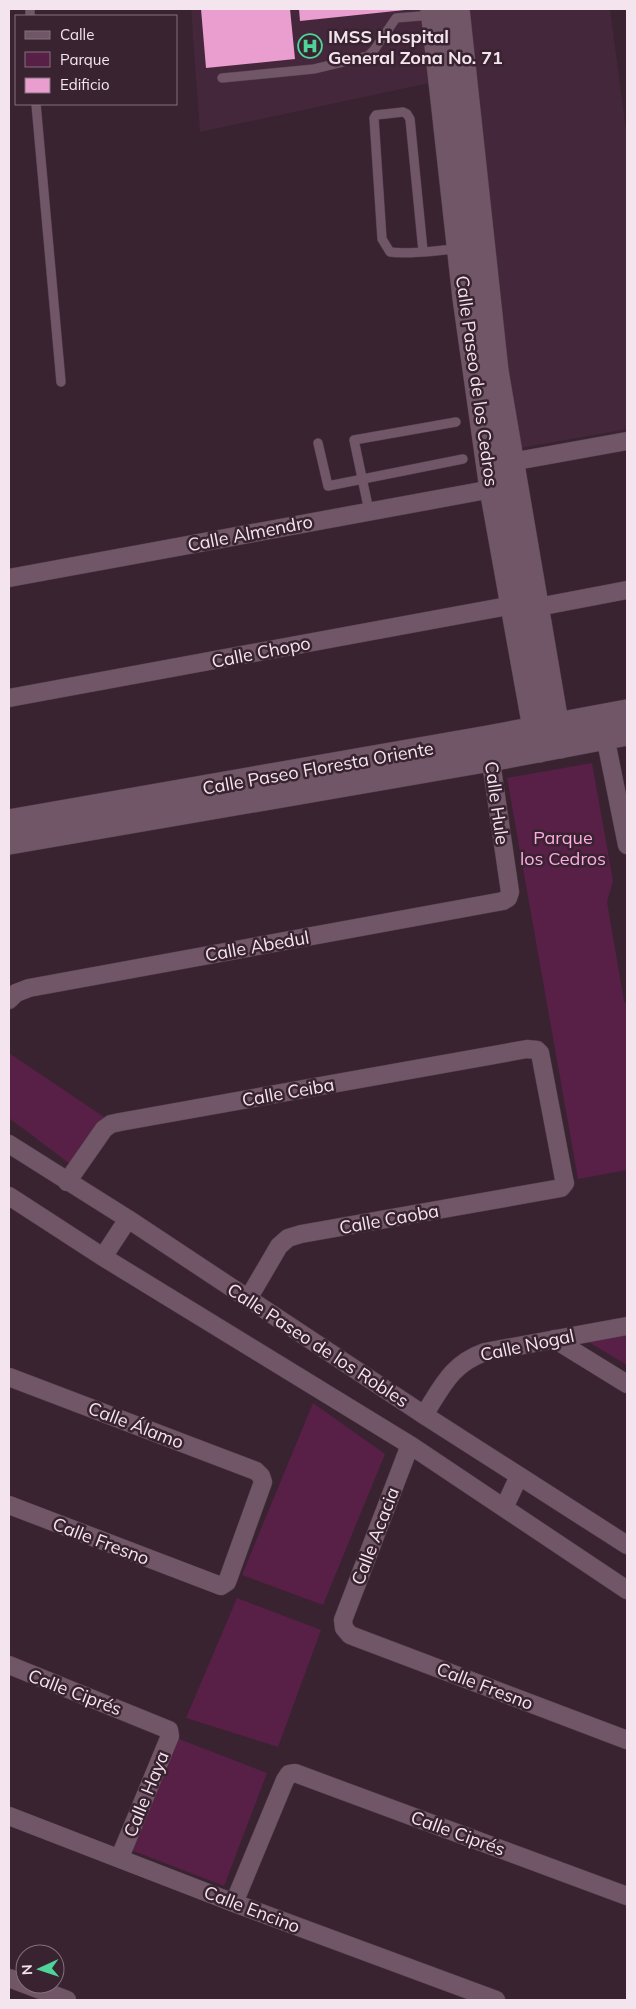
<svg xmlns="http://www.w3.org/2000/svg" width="636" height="2009" viewBox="0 0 636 2009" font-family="Mulish,sans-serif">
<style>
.built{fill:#44273a}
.green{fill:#581f47}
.building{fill:#ea9dcf}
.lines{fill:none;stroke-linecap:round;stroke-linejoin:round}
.service-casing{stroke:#533f4c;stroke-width:10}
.minor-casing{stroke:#533f4c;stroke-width:19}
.secondary-casing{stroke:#533f4c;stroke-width:26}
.service{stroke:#705666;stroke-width:9}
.minor{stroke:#705666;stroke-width:18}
.secondary{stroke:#705666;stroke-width:25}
.labels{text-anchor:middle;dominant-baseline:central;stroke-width:5;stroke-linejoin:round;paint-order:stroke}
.poi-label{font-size:18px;font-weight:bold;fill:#f3e4ed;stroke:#392331;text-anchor:start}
.street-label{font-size:18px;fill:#f3e4ed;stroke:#392331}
.park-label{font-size:18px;fill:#fcace0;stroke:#392331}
</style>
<rect width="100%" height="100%" fill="#392331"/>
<path class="built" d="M 191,9 L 422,9 L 429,83 L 200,132 Z
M 465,9 L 610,9 L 627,138 L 627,429 L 515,449 Z"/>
<path class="green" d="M 592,763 L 613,881 L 607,902 L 624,1001 L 627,1006 L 627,1170 L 578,1179 L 507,778 Z
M 9,1053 L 104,1117 L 70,1164 L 9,1118 Z
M 627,1335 L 627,1365 L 585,1340 Z
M 313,1403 L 385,1454 L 323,1605 L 242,1575 Z
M 237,1598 L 321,1630 L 278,1747 L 186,1718 Z
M 179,1739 L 267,1773 L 224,1886 L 131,1850 Z"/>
<path class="building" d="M 201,9 L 290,9 L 295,59 L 206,68 Z
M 299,9 L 405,9 L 405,10 L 300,21 Z"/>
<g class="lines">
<g class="service-casing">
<path id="service" d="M 30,9 L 30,16
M 222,78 L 314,69 L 368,56 L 374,50 L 396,18 L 433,15
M 36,104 L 61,382
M 423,251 L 410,119 L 407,114 L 403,112 L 376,115 L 374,118 L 382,239 L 390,252 C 410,255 438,250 459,249
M 318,443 L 328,486 L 463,459
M 369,511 L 354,440 L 456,422"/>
</g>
<g class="minor-casing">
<path id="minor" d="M 511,462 L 627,441
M 9,578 L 492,489
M 538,607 L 627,590
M 9,698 L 513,605
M 603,726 L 627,845
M 9,1000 L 16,993 L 29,988 L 503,901 L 508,898 L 510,892 L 489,748
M 9,1144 L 128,1219 L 424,1415 L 627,1545
M 67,1182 L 104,1129 L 111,1124 L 120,1122 L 527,1049 L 537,1050 L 540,1053 L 564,1179 L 565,1183 L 561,1188 L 301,1234 L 288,1238 L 279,1246 L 248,1299
M 9,1196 L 103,1257 L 410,1445 L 627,1590
M 103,1257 L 128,1219
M 554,1339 L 627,1384
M 9,1377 L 256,1471 L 261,1476 L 263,1482 L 227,1582 L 221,1586 L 9,1505
M 424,1415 C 442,1387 451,1364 485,1352 L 627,1326
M 410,1445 L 343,1620 L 344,1628 L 350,1635 L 627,1740
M 504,1508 L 519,1476
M 9,1665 L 169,1730 L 170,1736 L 120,1857
M 9,1816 L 234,1903 L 496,2000
M 234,1903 L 285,1780 L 289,1774 L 295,1773 L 627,1896
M 9,1978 L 67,2000"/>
</g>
<g class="secondary-casing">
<path id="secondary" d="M 433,9 L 465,298 L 492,489 L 539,750
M 457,9 L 496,371 L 560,746
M 9,822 L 488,738 L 627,712
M 9,842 L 490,759 L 627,733"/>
</g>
<use href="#service" class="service"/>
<use href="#minor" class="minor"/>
<use href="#secondary" class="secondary"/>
</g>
<defs>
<g id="hospital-ring" transform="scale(1.25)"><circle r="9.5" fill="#392331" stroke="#4fd399" stroke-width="1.5"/><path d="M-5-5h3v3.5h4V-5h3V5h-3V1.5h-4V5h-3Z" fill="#4fd399"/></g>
</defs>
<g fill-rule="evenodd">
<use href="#hospital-ring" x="310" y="46"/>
</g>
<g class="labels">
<g class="poi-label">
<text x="328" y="36">IMSS Hospital<tspan x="328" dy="21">General Zona No. 71</tspan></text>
</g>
<g class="street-label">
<text transform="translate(477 381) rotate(82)">Calle Paseo de los Cedros</text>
<text transform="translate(250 533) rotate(-11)">Calle Almendro</text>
<text transform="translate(261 652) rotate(-11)">Calle Chopo</text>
<text transform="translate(318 768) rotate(-10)">Calle Paseo Floresta Oriente</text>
<text transform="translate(497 803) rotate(82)">Calle Hule</text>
<text transform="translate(257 946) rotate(-10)">Calle Abedul</text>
<text transform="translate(288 1092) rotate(-10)">Calle Ceiba</text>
<text transform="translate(389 1219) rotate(-10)">Calle Caoba</text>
<text transform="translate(318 1345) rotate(33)">Calle Paseo de los Robles</text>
<text transform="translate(527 1345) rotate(-12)">Calle Nogal</text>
<text transform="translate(136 1425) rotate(21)">Calle Álamo</text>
<text transform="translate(375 1536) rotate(-69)">Calle Acacia</text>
<text transform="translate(101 1541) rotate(21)">Calle Fresno</text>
<text transform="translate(485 1686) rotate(21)">Calle Fresno</text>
<text transform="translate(75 1692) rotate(21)">Calle Ciprés</text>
<text transform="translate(146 1794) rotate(-68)">Calle Haya</text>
<text transform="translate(458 1833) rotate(20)">Calle Ciprés</text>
<text transform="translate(252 1909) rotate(21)">Calle Encino</text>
</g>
<g class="park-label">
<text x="563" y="837">Parque<tspan x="563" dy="21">los Cedros</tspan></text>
</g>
</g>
<rect width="636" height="2009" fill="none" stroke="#f3e4ed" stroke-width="20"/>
<rect x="15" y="15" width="162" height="90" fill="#392331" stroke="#83707c"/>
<rect x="25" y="31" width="25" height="8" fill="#705666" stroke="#83707c"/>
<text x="60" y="40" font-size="15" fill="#f3e4ed">Calle</text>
<rect x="25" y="52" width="25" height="15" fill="#581f47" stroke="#83707c"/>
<text x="60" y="65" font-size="15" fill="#f3e4ed">Parque</text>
<rect x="25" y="78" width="25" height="15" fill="#ea9dcf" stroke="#83707c"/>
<text x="60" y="90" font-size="15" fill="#f3e4ed">Edificio</text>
<g transform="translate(40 1969) rotate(267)"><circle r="24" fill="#392331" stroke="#83707c"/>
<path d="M0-4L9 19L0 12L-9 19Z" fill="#4fd399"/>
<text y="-8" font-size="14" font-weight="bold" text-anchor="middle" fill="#f3e4ed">N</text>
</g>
</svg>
